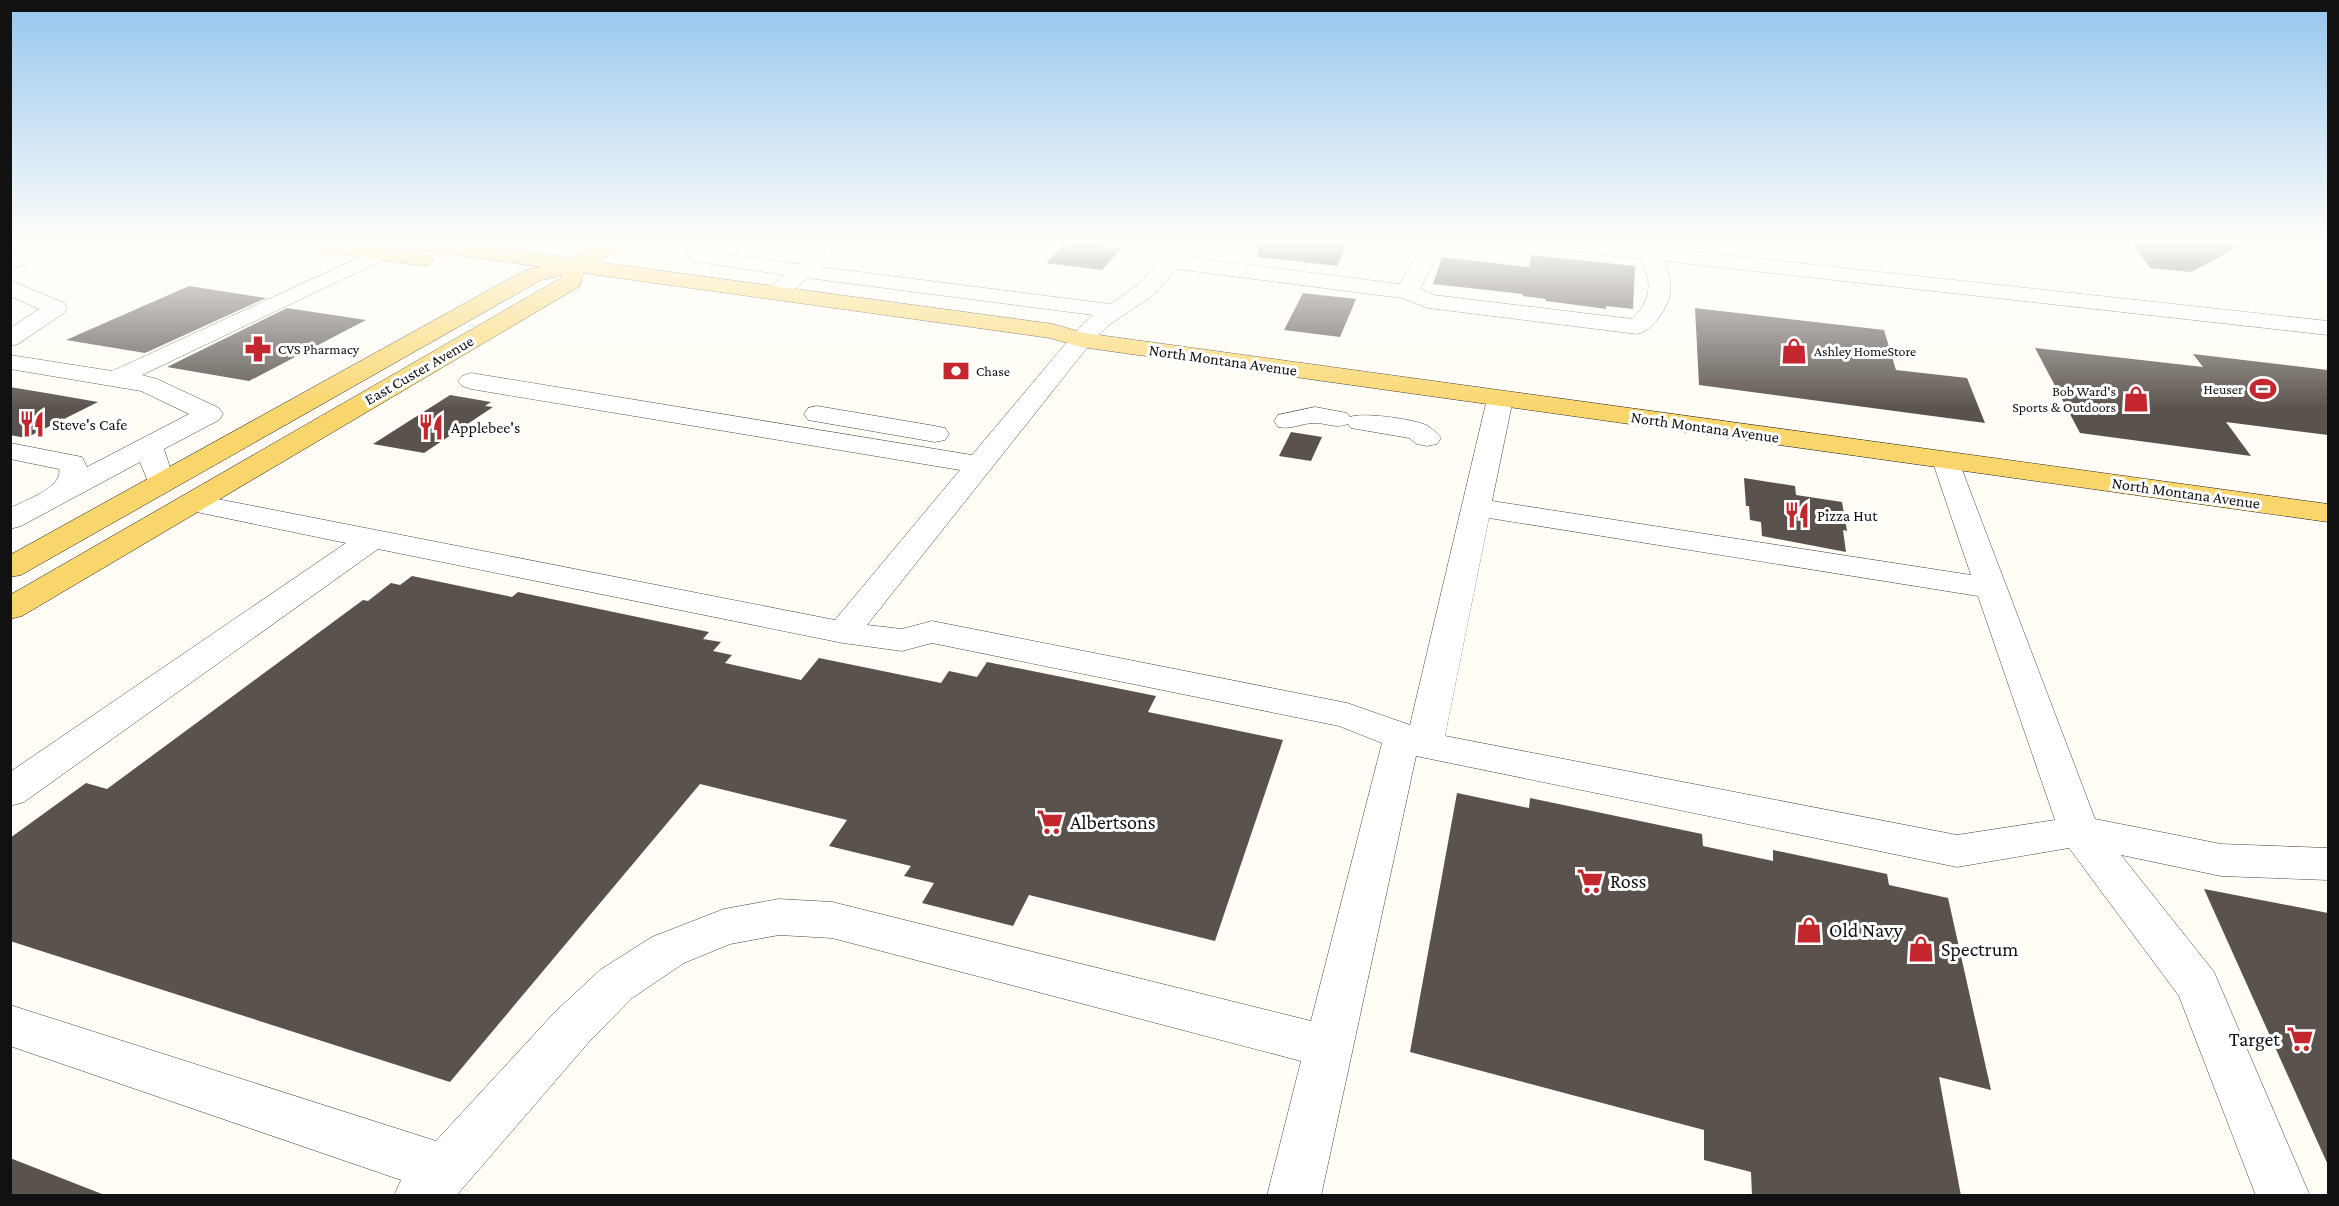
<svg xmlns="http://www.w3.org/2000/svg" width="2339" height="1206" viewBox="0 0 2339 1206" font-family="'Crimson Pro',serif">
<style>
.building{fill:#5a524d}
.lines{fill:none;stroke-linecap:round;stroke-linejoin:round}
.minor-casing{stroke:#444;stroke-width:1}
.major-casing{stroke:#222;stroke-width:1}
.minor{fill:#fff;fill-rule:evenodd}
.major{fill:#f9d66b;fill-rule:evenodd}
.labels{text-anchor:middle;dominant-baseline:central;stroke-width:6;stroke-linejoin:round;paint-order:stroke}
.far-poi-label{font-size:14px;fill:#111;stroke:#fff;text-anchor:start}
.street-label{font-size:16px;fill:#111;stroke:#fff}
.poi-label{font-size:16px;fill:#111;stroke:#fff;text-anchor:start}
.near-poi-label{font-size:20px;fill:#111;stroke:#fff;text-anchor:start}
</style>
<rect width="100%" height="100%" fill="#fffdf5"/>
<path class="building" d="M 1068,241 L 1106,241 L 1101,247 L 1121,249 L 1102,270 L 1046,263 Z
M 1258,241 L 1349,241 L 1337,266 L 1258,257 Z
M 2131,241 L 2249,241 L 2191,272 L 2150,268 Z
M 1531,255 L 1635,266 L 1633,309 L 1606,306 L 1606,309 L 1546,301 L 1546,299 L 1523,296 L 1523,294 L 1433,284 L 1442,257 L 1529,267 Z
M 189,286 L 266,298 L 145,353 L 66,340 Z
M 1303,293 L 1356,299 L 1340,337 L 1284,330 Z
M 287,308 L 366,320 L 249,381 L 167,367 Z
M 1695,308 L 1884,330 L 1896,370 L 1967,378 L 1985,423 L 1699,385 Z
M 2035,348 L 2203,367 L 2193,354 L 2328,370 L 2328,435 L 2226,422 L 2251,456 L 2080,433 Z
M 10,387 L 52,394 L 98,402 L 26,438 L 10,435 Z
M 450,395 L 491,402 L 485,406 L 493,407 L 424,453 L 373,444 Z
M 1291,432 L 1322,437 L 1311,461 L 1279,456 Z
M 1744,478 L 1795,486 L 1796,495 L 1842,502 L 1847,531 L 1843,530 L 1846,552 L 1762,536 L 1761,522 L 1750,520 L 1749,506 L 1746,506 Z
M 412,576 L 512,597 L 518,592 L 709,632 L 703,639 L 721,642 L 713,651 L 732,655 L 725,663 L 801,680 L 819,658 L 941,683 L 949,671 L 977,677 L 987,662 L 1156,696 L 1148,712 L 1283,740 L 1215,941 L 1029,895 L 1013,926 L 922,903 L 934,883 L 904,876 L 911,866 L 829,846 L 847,820 L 700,784 L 450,1082 L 10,941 L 10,838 L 86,783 L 107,789 L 363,600 L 368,601 L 391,583 L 400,585 Z
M 1457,793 L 1529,808 L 1530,798 L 1702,834 L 1703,846 L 1773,861 L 1773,850 L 1887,874 L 1889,885 L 1948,898 L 1991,1090 L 1939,1077 L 1961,1196 L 1752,1196 L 1751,1172 L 1704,1160 L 1704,1130 L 1410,1052 Z
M 2204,889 L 2328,913 L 2328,1165 Z
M 10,1158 L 102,1194 L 101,1196 L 10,1196 Z"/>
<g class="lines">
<g class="minor-casing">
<path id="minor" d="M 52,241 L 82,241 L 79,245 L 10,270 L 10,257 Z
M 681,241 L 701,241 L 706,252 L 799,264 L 805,257 L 800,241 L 820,241 L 827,258 L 820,267 L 1110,304 L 1139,284 L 1178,241 L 1199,241 L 1186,257 L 1400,284 L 1425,241 L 1445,241 L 1420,289 L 1433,295 L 1632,319 C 1651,301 1653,283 1641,259 L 1539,247 L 1532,245 L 1529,241 L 1597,241 L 2328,321 L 2328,335 L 1664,261 C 1675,283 1672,301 1657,320 C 1651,327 1646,332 1637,334 L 1428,308 L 1402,298 L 1176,269 L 1155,294 L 1109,325 L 1094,339 L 867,625 L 902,629 L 932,621 L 1347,703 L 1410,725 L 1487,399 L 1491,393 L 1500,391 L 1509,393 L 1513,399 L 1492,501 L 1971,575 L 1932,460 L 1936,454 L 1946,452 L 1956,454 L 2095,819 L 2221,844 L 2328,848 L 2328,880 L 2221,876 L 2121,855 L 2214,972 L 2310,1196 L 2256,1196 L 2179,996 L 2069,848 L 1957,867 L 1416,756 L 1321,1196 L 1267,1196 L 1301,1061 L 832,938 L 779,935 L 730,944 L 684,963 L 632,998 L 588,1043 L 456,1196 L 394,1196 L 401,1180 L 10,1046 L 10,1005 L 436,1141 L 554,1013 L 600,970 L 652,937 L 724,909 L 779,899 L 832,902 L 1311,1021 L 1382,743 L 1339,726 L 932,643 L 902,651 L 843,643 L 378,549 L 24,802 L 10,806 L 10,772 L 346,543 L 182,509 L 177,503 L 182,497 L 192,494 L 835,620 L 960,470 L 471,389 L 462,386 L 458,381 L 462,376 L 471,373 L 972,455 L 1078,329 L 1093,315 L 808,278 C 795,287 784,301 767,297 L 764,292 L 785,275 L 691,261 ZM 1489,518 L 1978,596 L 2055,820 L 1957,835 L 1445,736 Z
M 380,248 L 387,250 L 390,254 L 387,258 L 142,375 L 157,379 L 219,408 L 223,414 L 219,420 L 164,449 L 175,483 L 171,489 L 161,492 L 151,489 L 140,462 L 21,526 L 10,529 L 10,508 C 24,501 64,487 59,469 L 10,459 L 10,443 L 82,457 L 87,467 L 189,414 L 141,391 L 10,369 L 10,355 L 112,371 Z
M 10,280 L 64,303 L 67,308 L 64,313 L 18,344 L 10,346 L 10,328 L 39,309 L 10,296 Z
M 817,406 L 935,426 L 945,428 L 949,434 L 945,440 L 935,442 L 808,420 L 804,414 L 808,408 Z
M 1315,407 L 1347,413 L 1350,417 C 1363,412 1412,419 1426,425 C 1432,428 1437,433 1441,438 L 1437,444 L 1427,446 L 1417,444 L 1409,438 L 1351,428 L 1348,424 C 1336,429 1327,423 1315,423 C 1301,423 1292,430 1278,427 L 1274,421 L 1278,415 Z"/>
</g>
<g class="major-casing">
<path id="major" d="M 280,241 L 335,241 L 423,254 L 430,256 L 434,260 L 430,264 L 423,266 L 290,247 L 283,245 Z
M 389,241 L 446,241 L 572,258 L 603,241 L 628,241 L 625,245 L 597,262 L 1053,324 L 1084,333 L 2328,504 L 2328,522 L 1081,347 L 1050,338 L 583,273 L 580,286 L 22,616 L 10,619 L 10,595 L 561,278 L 562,275 L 541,280 L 21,575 L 10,577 L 10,555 L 489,290 L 526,270 L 541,267 L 399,247 L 392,245 Z"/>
</g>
<use href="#minor" class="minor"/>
<use href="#major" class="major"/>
</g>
<linearGradient id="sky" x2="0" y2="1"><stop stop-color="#95c6ee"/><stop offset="0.59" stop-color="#fffefa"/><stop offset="1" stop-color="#fffefa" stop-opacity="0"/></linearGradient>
<rect width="2339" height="410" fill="url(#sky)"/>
<defs>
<g id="pharmacy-bare" transform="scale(2.07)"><path d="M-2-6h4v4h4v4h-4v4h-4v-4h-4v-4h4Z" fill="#c4262e" stroke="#fff" stroke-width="2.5" paint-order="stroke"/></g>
<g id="shop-bare" transform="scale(2.07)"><path d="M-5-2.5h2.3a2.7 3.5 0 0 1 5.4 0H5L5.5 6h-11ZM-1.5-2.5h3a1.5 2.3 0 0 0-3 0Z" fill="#c4262e" stroke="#fff" stroke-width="2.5" paint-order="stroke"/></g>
<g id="bank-bare" transform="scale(2.07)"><path d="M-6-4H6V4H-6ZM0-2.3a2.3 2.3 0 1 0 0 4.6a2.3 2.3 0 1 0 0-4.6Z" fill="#c4262e" stroke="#fff" stroke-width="2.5" paint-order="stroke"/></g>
<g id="stadium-bare" transform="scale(2.07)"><path d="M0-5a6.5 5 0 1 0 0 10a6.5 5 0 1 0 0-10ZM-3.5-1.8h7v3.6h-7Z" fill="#c4262e" stroke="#fff" stroke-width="2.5" paint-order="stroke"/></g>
<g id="restaurant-bare" transform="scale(2.07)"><path d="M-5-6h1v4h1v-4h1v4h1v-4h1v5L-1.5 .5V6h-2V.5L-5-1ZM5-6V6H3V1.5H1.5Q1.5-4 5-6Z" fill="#c4262e" stroke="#fff" stroke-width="2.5" paint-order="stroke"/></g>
<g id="supermarket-bare" transform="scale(2.07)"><path d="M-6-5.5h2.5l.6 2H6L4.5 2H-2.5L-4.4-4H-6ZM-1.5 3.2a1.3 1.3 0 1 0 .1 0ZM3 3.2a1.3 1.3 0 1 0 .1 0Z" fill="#c4262e" stroke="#fff" stroke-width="2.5" paint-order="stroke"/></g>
</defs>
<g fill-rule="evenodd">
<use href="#pharmacy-bare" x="258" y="349"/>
<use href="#shop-bare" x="1794" y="351"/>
<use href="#bank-bare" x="956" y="371"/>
<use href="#stadium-bare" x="2263" y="389"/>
<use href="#shop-bare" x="2136" y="399"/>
<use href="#restaurant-bare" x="32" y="424"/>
<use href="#restaurant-bare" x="431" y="427"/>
<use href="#restaurant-bare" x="1797" y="515"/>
<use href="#supermarket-bare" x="1050" y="822"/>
<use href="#supermarket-bare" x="1590" y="881"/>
<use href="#shop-bare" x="1809" y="930"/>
<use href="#shop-bare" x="1921" y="949"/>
<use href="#supermarket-bare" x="2300" y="1039"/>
</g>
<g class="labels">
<g class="far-poi-label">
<text x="278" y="349">CVS Pharmacy</text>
<text x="1814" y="351">Ashley HomeStore</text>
<text x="976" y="371">Chase</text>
<text x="2243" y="389" text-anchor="end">Heuser</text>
<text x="2116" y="391" text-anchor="end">Bob Ward's<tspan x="2116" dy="16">Sports &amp; Outdoors</tspan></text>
</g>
<g class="street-label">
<text transform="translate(1223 360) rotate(8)">North Montana Avenue</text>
<text transform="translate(419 370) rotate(-30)">East Custer Avenue</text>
<text transform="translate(1705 427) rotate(8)">North Montana Avenue</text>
<text transform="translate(2186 493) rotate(8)">North Montana Avenue</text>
</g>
<g class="poi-label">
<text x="52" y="424">Steve's Cafe</text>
<text x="451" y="427">Applebee's</text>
<text x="1817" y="515">Pizza Hut</text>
</g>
<g class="near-poi-label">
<text x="1070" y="822">Albertsons</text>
<text x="1610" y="881">Ross</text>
<text x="1829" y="930">Old Navy</text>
<text x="1941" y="949">Spectrum</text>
<text x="2280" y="1039" text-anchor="end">Target</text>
</g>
</g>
<rect width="2339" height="1206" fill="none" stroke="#111111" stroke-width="24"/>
</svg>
